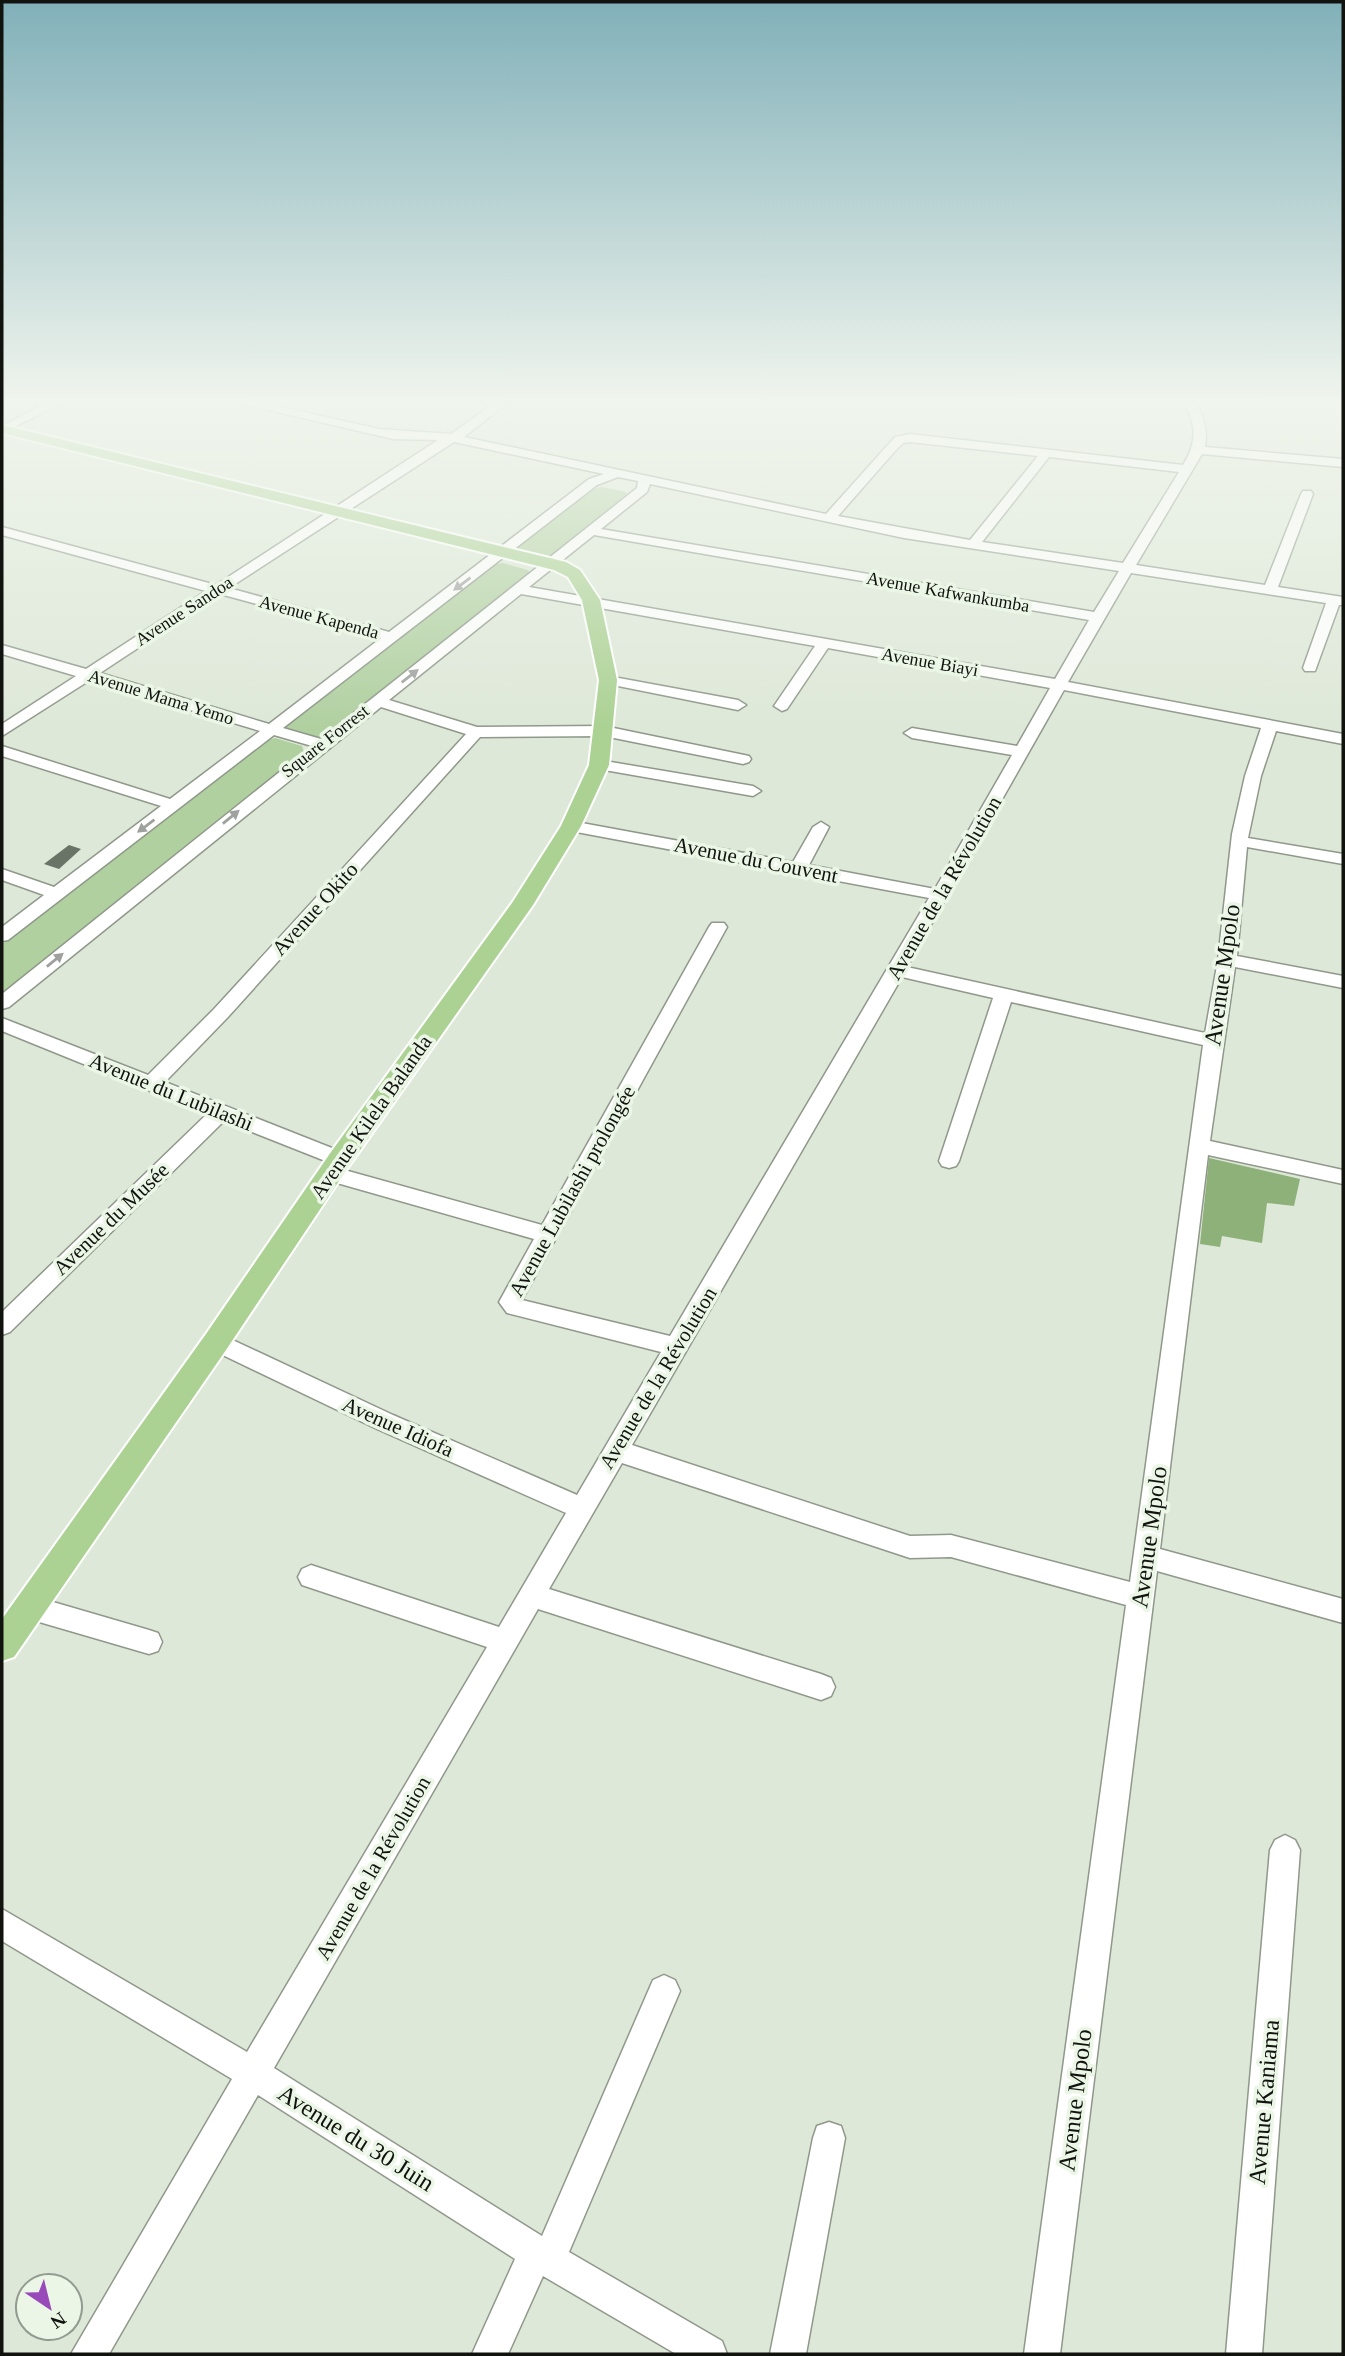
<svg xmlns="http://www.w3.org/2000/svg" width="1345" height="2356" viewBox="0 0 1345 2356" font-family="Georgia,serif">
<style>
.green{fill:#b0d0a0}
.forest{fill:#8db179}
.building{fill:#6a7466}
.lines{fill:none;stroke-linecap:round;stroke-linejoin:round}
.minor-casing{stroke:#8f988a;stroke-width:3}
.major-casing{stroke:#fff;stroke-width:4}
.minor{fill:#fff;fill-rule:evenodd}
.major{fill:#abd193;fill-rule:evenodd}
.oneway{fill:#9fa19f}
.labels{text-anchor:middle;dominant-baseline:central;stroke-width:7;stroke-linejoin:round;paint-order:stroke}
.far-street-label{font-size:18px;fill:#10130e;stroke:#ebf6e6}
.street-label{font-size:21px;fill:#10130e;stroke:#ebf6e6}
.near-street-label{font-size:24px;fill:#10130e;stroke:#ebf6e6}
</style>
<rect width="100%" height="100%" fill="#dee8d8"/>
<path class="green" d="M 602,487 L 626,492 L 627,496 L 553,555 L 541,557 L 515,551 L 515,546 L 591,489 Z
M 503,563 L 528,570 L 530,574 L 325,736 L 313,738 L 285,729 L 286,724 L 491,565 Z
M 275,738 L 302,746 L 304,752 L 2,996 L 2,944 L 262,742 Z"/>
<path class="forest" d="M 1209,1158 L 1300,1179 L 1294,1206 L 1267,1203 L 1262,1243 L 1222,1236 L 1220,1247 L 1200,1244 Z"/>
<path class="building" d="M 69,845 L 81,849 L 59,869 L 44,864 Z"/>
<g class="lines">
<g class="minor-casing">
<path id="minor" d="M 57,398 L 72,398 L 2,433 L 2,426 Z
M 218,398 L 240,398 L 379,429 L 451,434 L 492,405 L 464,398 L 514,398 L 464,437 L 826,514 L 895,437 L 910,434 L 1183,465 C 1198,441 1197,421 1180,398 L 1192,398 C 1203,413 1208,428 1205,447 L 1343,459 L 1343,467 L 1202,454 L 1136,565 L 1265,585 L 1301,494 L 1303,491 L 1311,491 L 1313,494 L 1278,587 L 1343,597 L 1343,605 L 1339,605 L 1315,671 L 1305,671 L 1303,668 L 1326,603 L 1131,573 L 1068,682 L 1343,734 L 1343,744 L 1276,731 L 1261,776 L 1248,838 L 1343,854 L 1343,864 L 1247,847 L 1237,956 L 1343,976 L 1343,988 L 1235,967 L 1210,1141 L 1343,1170 L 1343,1184 L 1208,1155 L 1160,1549 L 1343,1599 L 1343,1623 L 1157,1571 L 1060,2354 L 1024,2354 L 1126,1605 L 951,1557 L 910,1558 L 622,1463 L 549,1589 L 821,1674 L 831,1678 L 835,1687 L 831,1696 L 821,1700 L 538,1609 L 274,2068 L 542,2236 L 653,1980 L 664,1975 L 675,1980 L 680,1991 L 569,2252 L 722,2341 L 727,2354 L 676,2354 L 543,2276 L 508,2354 L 472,2354 L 515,2259 L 258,2095 L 109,2354 L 71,2354 L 232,2079 L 2,1941 L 2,1909 L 247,2052 L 487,1647 L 302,1585 L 298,1577 L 302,1569 L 311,1565 L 499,1627 L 566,1513 L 377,1429 L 208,1348 L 204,1342 L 208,1336 L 216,1333 L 224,1336 L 393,1415 L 577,1495 L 661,1352 L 507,1313 L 499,1302 L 534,1239 L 323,1179 L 320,1174 L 323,1169 L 330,1166 L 542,1225 L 709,927 L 712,923 L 724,923 L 727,927 L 522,1300 L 670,1336 L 929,898 L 571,831 L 563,826 L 571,821 L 793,862 L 813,827 L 821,822 L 829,827 L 809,865 L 935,889 L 1012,755 L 912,738 L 904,733 L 912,728 L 1017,746 L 1050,688 L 828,648 L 787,709 L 782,711 L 774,706 L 815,646 L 521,594 L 389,700 L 477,727 L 604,726 L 749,756 L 751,759 L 749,762 L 743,764 L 604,736 L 480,737 L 228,1017 L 165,1082 L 347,1154 L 350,1159 L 347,1164 L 340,1166 L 333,1164 L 224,1121 L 10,1332 L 2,1335 L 2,1312 L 207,1114 L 2,1031 L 2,1018 L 148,1075 L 214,1009 L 466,734 L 381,707 L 9,1007 L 2,1009 L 2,994 L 312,746 L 274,735 L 8,940 L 2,941 L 2,927 L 44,895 L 2,880 L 2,869 L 54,887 L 161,806 L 2,756 L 2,746 L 170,799 L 260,731 L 90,680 L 2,736 L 2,724 L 76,676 L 2,654 L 2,645 L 86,669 L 206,591 L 2,535 L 2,527 L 216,585 L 438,440 L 393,439 ZM 454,442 L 604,474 L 589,479 L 389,632 L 229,588 ZM 910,442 L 1038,456 L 970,540 L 838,516 L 895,451 L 903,443 ZM 1049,457 L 1179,472 L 1123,563 L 982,542 ZM 618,477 L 638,481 L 637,488 L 321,739 L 283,728 L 597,485 ZM 650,484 L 904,538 L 1119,571 L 1094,612 L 601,529 L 647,492 ZM 594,535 L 1089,620 L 1055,679 L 529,587 ZM 220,594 L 381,638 L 269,724 L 100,673 ZM 1064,690 L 1261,728 L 1245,776 L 1232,834 L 1218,960 L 1205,1033 L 907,967 ZM 902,977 L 993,998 L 939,1161 L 942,1166 L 949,1168 L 956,1166 L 959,1161 L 1011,1002 L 1203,1045 L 1130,1582 L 951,1535 L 910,1536 L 632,1445 Z
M 608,676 L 738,700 L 746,705 L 738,710 L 603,683 L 601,680 L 603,677 Z
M 599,760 L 753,786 L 761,791 L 753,796 L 593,768 L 591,765 L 593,762 Z
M 29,1595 L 149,1630 L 158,1633 L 162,1642 L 158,1651 L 149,1654 L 29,1619 L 20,1615 L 16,1607 L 20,1599 Z
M 1285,1835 L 1295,1840 L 1300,1850 L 1262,2354 L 1226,2354 L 1270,1850 L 1275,1840 Z
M 829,2122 L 841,2126 L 845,2138 L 806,2354 L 770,2354 L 813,2138 L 817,2126 Z"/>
</g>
<g class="major-casing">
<path id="major" d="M 2,425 L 566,562 L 580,570 L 600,600 L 617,680 L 609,765 L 581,826 L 533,905 L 349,1166 L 226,1350 L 14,1657 L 2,1661 L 2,1619 L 206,1334 L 331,1152 L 512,903 L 561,826 L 589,765 L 599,680 L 582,600 L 568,577 L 554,570 L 2,433 Z"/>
</g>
<use href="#minor" class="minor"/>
<use href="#major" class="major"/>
</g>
<defs><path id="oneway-solid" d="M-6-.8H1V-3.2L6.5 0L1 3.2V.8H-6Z" transform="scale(1.75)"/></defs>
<g class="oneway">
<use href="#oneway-solid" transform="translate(462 584) rotate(143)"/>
<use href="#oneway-solid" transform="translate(410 676) rotate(-38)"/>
<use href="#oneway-solid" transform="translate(231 817) rotate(-39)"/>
<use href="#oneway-solid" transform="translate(146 826) rotate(143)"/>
<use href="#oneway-solid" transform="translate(55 960) rotate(-39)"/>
</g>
<linearGradient id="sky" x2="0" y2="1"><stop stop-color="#81b0b9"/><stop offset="0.55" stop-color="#f0f5ed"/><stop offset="1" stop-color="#f0f5ed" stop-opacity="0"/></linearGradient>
<rect width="1345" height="728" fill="url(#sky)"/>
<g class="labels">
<g class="far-street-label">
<text transform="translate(948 592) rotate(10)">Avenue Kafwankumba</text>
<text transform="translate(184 611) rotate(-33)">Avenue Sandoa</text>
<text transform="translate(319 617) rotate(15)">Avenue Kapenda</text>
<text transform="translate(930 662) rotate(10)">Avenue Biayi</text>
<text transform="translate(161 697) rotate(17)">Avenue Mama Yemo</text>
<text transform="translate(325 741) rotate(-38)">Square Forrest</text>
</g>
<g class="street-label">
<text transform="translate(756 860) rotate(11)">Avenue du Couvent</text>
<text transform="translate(944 888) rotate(-60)">Avenue de la Révolution</text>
<text transform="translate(315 909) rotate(-48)">Avenue Okito</text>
<text transform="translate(171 1092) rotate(22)">Avenue du Lubilashi</text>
<text transform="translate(371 1117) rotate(-55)">Avenue Kilela Balanda</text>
<text transform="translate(572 1191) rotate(-61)">Avenue Lubilashi prolongée</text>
<text transform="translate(111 1219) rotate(-44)">Avenue du Musée</text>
<text transform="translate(658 1378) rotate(-59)">Avenue de la Révolution</text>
<text transform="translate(398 1427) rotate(24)">Avenue Idiofa</text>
<text transform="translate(373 1868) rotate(-60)">Avenue de la Révolution</text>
</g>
<g class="near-street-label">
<text transform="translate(1222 975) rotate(-82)">Avenue Mpolo</text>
<text transform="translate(1149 1537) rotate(-82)">Avenue Mpolo</text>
<text transform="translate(1075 2100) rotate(-83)">Avenue Mpolo</text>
<text transform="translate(1264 2102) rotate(-85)">Avenue Kaniama</text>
<text transform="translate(356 2138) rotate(32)">Avenue du 30 Juin</text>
</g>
</g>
<rect width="1345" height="2356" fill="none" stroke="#10130e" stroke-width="7"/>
<g transform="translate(49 2307) rotate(145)"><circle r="33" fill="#ebf6e6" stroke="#939b90" stroke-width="2"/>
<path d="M0-5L12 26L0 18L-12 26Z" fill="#994aba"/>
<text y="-10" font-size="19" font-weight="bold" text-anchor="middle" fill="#10130e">N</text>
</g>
</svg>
